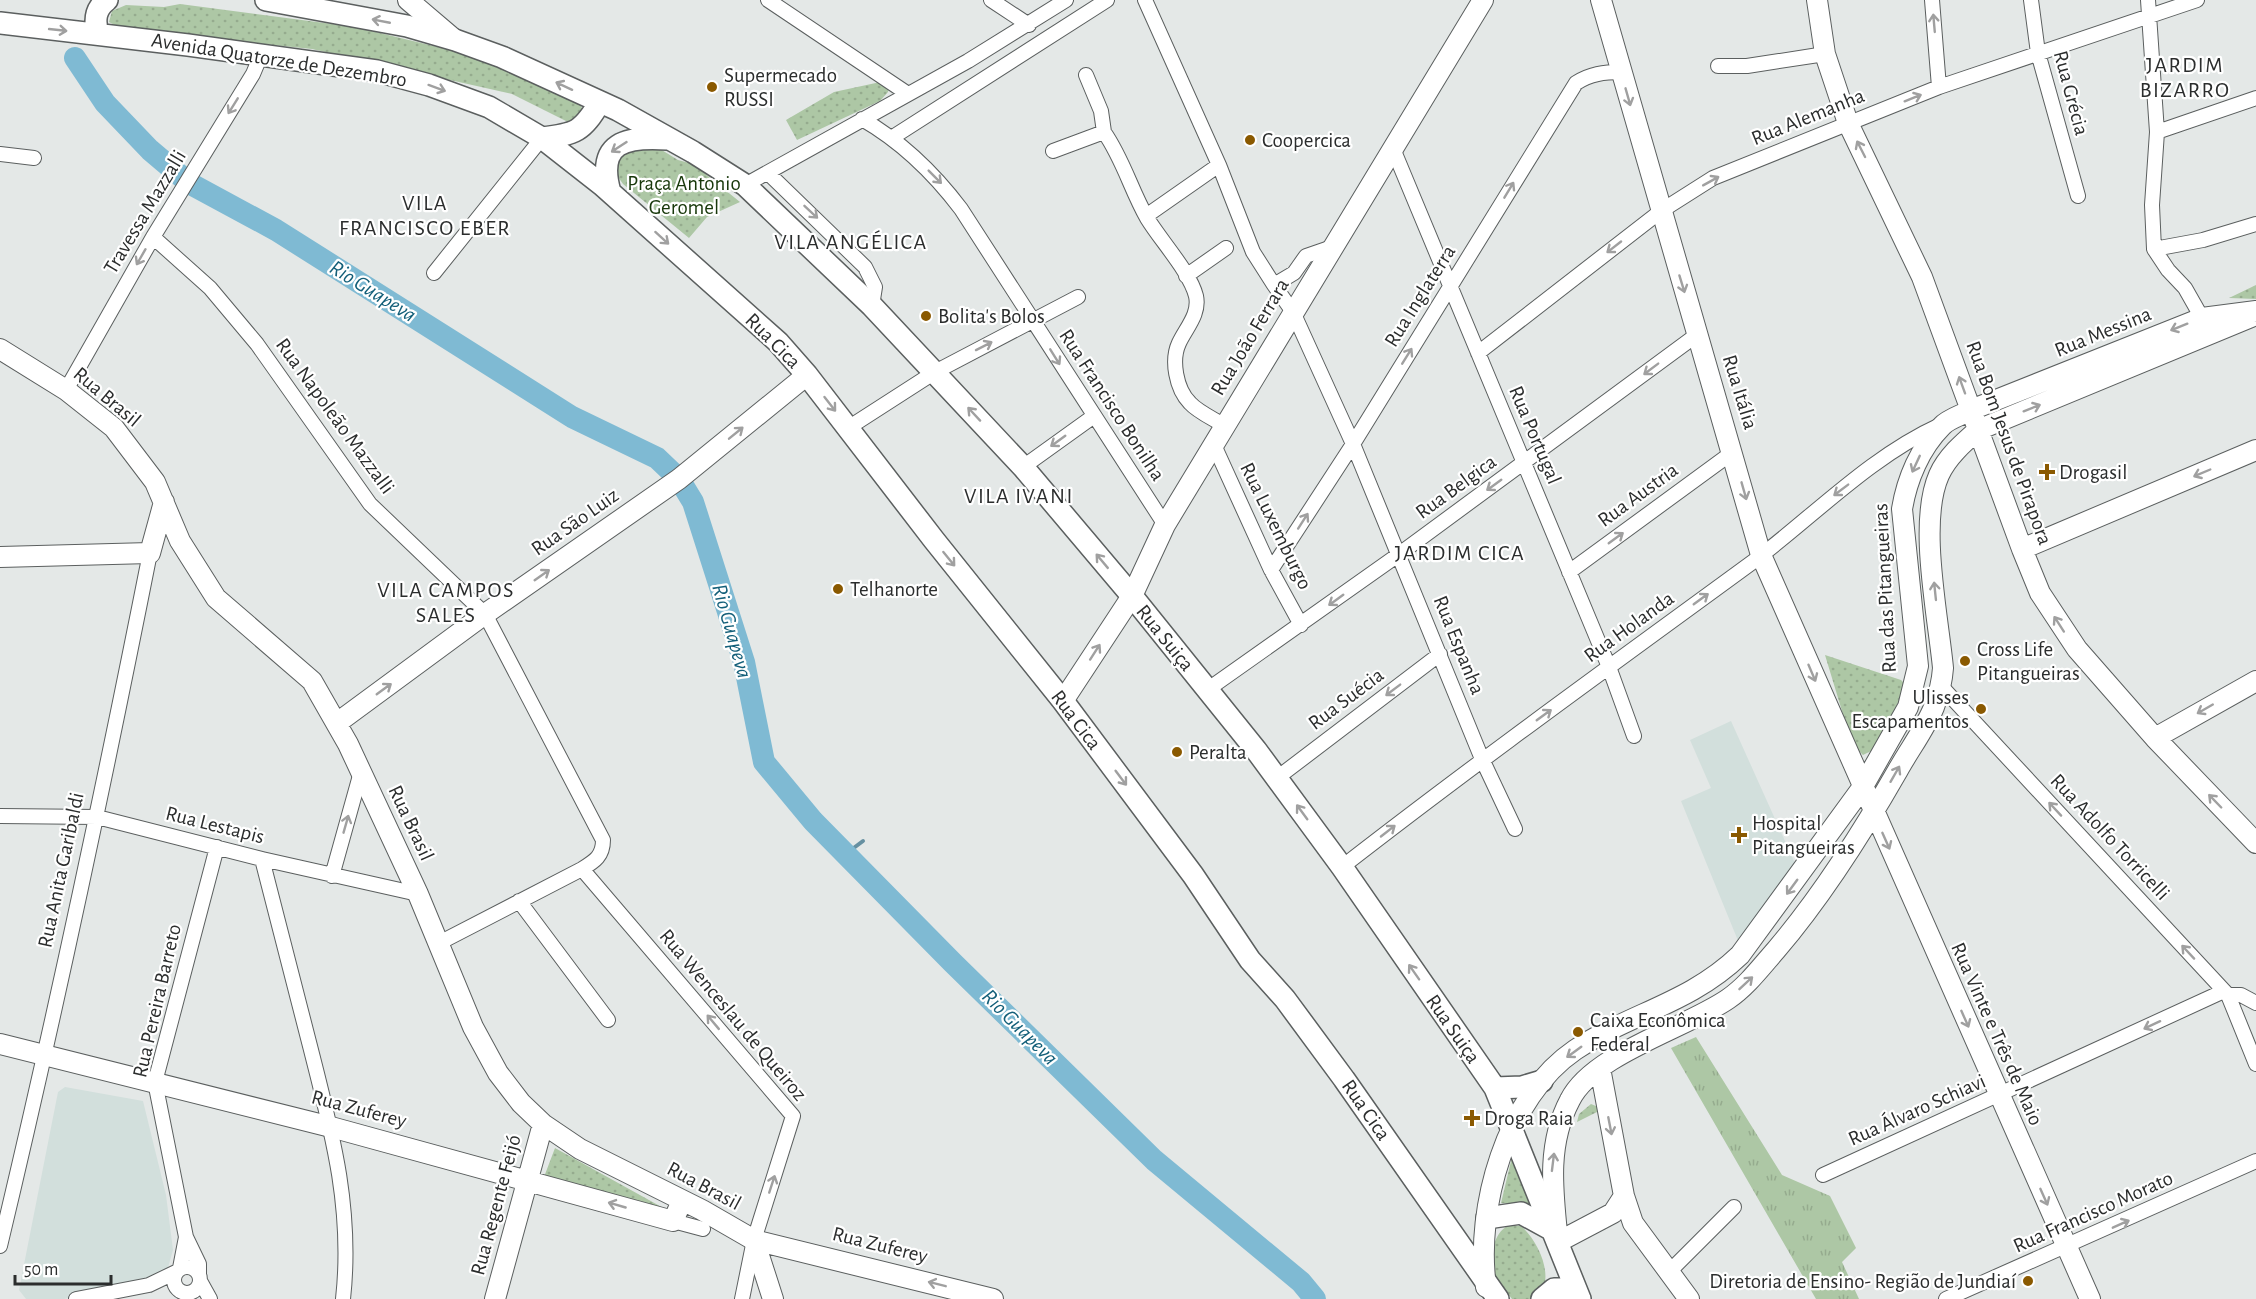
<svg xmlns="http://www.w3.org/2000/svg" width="2256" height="1299" viewBox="0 0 2256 1299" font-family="'Alegreya Sans',sans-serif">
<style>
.built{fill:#d2dfdc}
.grass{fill:url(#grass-tufts)}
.park{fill:url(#park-dots)}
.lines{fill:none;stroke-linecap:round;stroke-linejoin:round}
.stream{stroke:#6690a1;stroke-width:4}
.river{stroke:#7fbad3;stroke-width:22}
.street-casing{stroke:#5b5f5f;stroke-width:16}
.secondary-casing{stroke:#5b5f5f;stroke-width:22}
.primary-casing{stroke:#5b5f5f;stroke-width:24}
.street{stroke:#fff;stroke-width:14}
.secondary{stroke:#fff;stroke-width:20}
.primary{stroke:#fff;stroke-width:21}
.oneway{stroke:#a0a0a0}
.poi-dot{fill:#8a5900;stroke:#fff;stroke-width:2}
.labels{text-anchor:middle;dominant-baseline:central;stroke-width:4.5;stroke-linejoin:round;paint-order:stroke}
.street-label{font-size:21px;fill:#2b2d2d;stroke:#fff}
.poi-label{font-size:21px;fill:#2b2d2d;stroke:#fff;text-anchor:start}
.park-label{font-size:21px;fill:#18380b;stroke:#fff}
.neighbourhood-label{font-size:22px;letter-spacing:1.5px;fill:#2b2d2d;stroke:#fff}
.water-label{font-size:22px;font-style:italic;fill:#135f79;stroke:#fff}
</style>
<defs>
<pattern id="grass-tufts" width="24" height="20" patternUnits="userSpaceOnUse" patternTransform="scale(1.5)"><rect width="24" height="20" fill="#adc7a5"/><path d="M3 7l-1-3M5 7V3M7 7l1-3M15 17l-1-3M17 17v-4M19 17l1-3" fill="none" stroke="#95ab8e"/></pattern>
<pattern id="park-dots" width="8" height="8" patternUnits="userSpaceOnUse" patternTransform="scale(1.5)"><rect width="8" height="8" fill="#adc7a5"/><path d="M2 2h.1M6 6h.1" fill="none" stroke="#95ab8e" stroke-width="1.8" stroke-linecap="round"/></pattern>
</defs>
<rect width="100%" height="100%" fill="#e4e8e7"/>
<path class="built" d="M 1731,721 L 1798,870 L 1741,948 L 1681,801 L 1711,788 L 1690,740 Z
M 65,1087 L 143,1101 L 166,1195 L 173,1250 L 165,1278 L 64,1299 L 26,1299 L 19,1290 L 58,1092 Z"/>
<path class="grass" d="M 1696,1037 L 1782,1175 L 1830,1196 L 1856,1248 L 1842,1262 L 1859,1299 L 1816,1299 L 1671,1048 Z"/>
<path class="park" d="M 180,4 L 355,27 L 475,56 L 577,99 L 583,110 L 579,121 L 568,122 L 512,94 L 312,49 L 122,29 L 109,22 L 112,11 L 126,5 L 164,7 Z
M 885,81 L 889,87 L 888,92 L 880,101 L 797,140 L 786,120 L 834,92 Z
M 646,148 L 660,149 L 678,160 L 693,164 L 740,202 L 707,217 L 689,238 L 623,184 L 616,174 L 614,162 L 627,150 Z
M 2256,285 L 2256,299 L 2229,298 Z
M 1825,655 L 1901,680 L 1906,685 L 1877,748 L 1863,755 L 1852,744 Z
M 1591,1104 L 1603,1109 L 1577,1122 L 1579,1114 Z
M 555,1148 L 667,1210 L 544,1177 Z
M 1512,1157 L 1537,1213 L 1519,1205 L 1501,1203 Z
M 1510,1225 L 1521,1226 C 1535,1238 1548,1263 1545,1282 C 1544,1287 1540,1294 1538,1299 L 1512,1299 C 1506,1291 1499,1283 1495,1275 C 1488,1259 1493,1231 1510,1225 Z"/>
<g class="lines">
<path class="stream" d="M 847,853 L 863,841"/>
<path class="river" d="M 75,58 L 105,103 L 150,150 L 189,183 L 276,230 L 572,417 L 657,458 L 679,479 L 693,502 L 744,662 L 764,762 L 813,821 L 953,963 L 1154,1160 L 1301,1282 L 1315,1299"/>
<g class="street-casing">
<path id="street" d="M 768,0 L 908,94
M 991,0 L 1029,25
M 1145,0 L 1219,165 L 1253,252 L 1274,285 L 1294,273 L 1306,256 L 1332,247
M 1932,0 L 1939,87
M 2031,0 L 2038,53 L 2078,196
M 2148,0 L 2157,132 L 2152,205 L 2154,249 L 2168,270 L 2185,288 L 2202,318
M 1718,66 L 1747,66 L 1825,54
M 1086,75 L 1101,111 L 1104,132
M 862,119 C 902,142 933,172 961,209 L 1165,525
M 2157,132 L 2256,98
M 893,137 L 1107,0
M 1053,151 L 1104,132 C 1123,159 1131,190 1147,218 C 1161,241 1190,272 1196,296 C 1200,314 1186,328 1179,343 C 1171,360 1176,389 1190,403 C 1198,412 1214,419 1225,426
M 1394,151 L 1609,667 L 1634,736
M 0,154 L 34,158
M 768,173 L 865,267 L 875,287 L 872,306
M 745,185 L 968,61 L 1066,0
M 1146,216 L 1219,165
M 153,237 L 210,288 L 257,344 L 370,504 L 485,614 L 603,840 C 603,856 595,861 582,869 L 439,943
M 2154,249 L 2203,240 L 2256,224
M 434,273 L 542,138
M 1186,276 L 1226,248
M 1274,285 L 1293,312 L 1353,444 L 1482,759 L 1515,829
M 1478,353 L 1661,211 L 1713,178 L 1939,87 L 2197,0
M 66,390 L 153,237 L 253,74 L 261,55
M 848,428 L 935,372 L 1078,297
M 1214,445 L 1271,570 L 1301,625
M 1023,467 L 1094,416
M 1271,570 L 1353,444 L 1576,83 C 1590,74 1604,72 1621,72
M 1569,572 L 1733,452
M 1941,686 L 2228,995 L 2256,1064
M 1207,690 L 1398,555 L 1698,334
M 1277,778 L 1440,654
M 0,816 L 97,817 L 262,859 L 418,894
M 262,859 C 278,921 294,984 310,1046 C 332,1132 353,1209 343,1299
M 1342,867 C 1477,762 1616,662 1754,561 C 1815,515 1870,457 1940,425
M 582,869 L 793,1116 L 754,1240 L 742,1299
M 332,876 L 361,772
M 519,901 L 608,1020
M 2228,995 L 2241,995 L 2256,1003
M 1823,1175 L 2224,991
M 673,1221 L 703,1229
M 186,1237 L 199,1264 L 199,1275
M 0,1246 C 55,1016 104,785 150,553
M174 1280a13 13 0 1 1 26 0a13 13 0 1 1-26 0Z
M 180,1268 L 186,1237 L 155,1082 L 217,847
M 1668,1273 L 1734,1207
M 200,1281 L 210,1299
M 76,1299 L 149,1285 L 176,1272
M 1946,1299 L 2256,1161"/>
</g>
<g class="secondary-casing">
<path id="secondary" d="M 408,0 L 455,40
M 1601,0 L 1761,555 L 2090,1299
M 1817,0 L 1825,54 L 1848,123 L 1922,277 L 2022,549 L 2040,593 L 2077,649 L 2155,738 L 2256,843
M 0,349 L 66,390 L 114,428 L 155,482 L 180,541 L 216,598 L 312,681 L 348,744 L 418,894 L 473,1027 L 498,1073 L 521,1103 L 543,1124 L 580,1149 L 702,1210 L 754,1240 L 993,1299
M 2022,549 L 2256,450
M 0,557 L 150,553 L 164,502
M 1063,701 L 1132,596 L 1165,525 L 1483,0
M 337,723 L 485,614 L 679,479 L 807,375
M 2155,738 L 2256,681
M 0,1044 L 331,1127 L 673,1221 L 682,1201
M 1600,1068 L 1624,1196 L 1633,1223 L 1689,1299
M 1624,1196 L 1613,1213 L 1558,1242 C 1553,1193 1546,1145 1570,1100 C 1593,1054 1686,1028 1728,999 C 1747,986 1761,967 1776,950 C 1823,895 1862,833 1898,770 C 1909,750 1925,729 1934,707 C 1939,694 1942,682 1943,668 C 1938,615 1918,522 1939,475 C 1947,457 1963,443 1978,430 L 2251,317
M 754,1240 L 773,1299
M 1486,1287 C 1475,1208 1506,1097 1575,1050 C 1630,1013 1689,1004 1740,955 L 1862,788 L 1908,707 L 1918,666 L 1902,509 C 1907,479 1920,448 1942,426 C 1948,419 1962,415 1971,410 L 2202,318 L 2256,311
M 495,1299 L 543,1124"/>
</g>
<g class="primary-casing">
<path id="primary" d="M 266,0 L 407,26 L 455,40 L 502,57 L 618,110 L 693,152 L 745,185 L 872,306 L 1023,467 L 1132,596 L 1256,750 L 1342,867 L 1495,1088 L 1580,1299
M 0,23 L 188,45 L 377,71 L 429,85 L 489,107 L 542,138 L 602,185 L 778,342 L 807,375 L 934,540 L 1063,701 L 1193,875 L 1250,960 L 1285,999 L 1344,1079 L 1498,1299
M 98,34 C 94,20 95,9 107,0
M 542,138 C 576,134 582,132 600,102
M 610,192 C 596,142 626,136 668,139
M 1495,1088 L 1522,1087 L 1542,1081
M 1487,1218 L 1521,1213 L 1554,1231
M 1542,1299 L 1554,1289 L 1569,1289 L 1580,1299"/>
</g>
<use href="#street" class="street"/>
<use href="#secondary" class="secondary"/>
<use href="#primary" class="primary"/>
</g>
<defs><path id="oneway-shaft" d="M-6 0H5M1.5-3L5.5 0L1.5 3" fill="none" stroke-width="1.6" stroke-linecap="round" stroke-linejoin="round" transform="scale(1.5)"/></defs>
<g class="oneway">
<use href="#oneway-shaft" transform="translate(381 21) rotate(-169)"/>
<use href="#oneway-shaft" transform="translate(1934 23) rotate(-95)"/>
<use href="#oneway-shaft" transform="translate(58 30) rotate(6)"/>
<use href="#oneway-shaft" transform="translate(564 86) rotate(-155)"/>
<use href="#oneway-shaft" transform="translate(437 88) rotate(20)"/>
<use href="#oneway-shaft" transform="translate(1628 97) rotate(74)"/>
<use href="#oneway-shaft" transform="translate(1913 98) rotate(-22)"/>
<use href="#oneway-shaft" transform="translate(233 106) rotate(122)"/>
<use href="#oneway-shaft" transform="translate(619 147) rotate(147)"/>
<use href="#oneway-shaft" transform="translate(1861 149) rotate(-117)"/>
<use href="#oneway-shaft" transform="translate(935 177) rotate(45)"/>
<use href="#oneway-shaft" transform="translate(1711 181) rotate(-29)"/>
<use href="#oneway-shaft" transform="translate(1509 190) rotate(-59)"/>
<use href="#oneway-shaft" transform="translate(811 212) rotate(43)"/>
<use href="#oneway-shaft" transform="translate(662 238) rotate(42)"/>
<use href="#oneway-shaft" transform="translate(1614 247) rotate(142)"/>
<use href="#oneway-shaft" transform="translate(141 257) rotate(120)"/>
<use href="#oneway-shaft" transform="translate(1682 284) rotate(73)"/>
<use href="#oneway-shaft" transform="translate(2179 327) rotate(158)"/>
<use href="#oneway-shaft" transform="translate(984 346) rotate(-27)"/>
<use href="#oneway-shaft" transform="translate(1407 356) rotate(-58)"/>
<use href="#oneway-shaft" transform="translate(1055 357) rotate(58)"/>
<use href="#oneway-shaft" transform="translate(1651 369) rotate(143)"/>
<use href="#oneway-shaft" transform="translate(1962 385) rotate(-110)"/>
<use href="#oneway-shaft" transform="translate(830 404) rotate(52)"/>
<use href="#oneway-shaft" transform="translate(2032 408) rotate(-22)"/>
<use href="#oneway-shaft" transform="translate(974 414) rotate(-133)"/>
<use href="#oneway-shaft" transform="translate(736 433) rotate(-39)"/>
<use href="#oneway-shaft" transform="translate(1058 441) rotate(144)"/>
<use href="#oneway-shaft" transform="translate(1916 464) rotate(115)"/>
<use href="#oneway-shaft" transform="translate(2202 473) rotate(157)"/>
<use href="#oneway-shaft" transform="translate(1494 485) rotate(144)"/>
<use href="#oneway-shaft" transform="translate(1841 490) rotate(143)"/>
<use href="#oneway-shaft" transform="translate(1744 491) rotate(74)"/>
<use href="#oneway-shaft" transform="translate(1303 521) rotate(-57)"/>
<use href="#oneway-shaft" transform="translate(1616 538) rotate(-36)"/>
<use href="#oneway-shaft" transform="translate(949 559) rotate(51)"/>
<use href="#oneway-shaft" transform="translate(1102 561) rotate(-130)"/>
<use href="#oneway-shaft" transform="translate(542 575) rotate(-35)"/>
<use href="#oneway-shaft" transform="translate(1935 591) rotate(-96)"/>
<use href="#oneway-shaft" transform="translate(1701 599) rotate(-36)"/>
<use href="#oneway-shaft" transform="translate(1336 600) rotate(144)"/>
<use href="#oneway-shaft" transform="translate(2059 624) rotate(-123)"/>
<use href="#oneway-shaft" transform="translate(1095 652) rotate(-57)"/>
<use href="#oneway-shaft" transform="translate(1812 673) rotate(67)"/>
<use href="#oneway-shaft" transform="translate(384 689) rotate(-36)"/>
<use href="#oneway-shaft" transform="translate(1393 690) rotate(143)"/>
<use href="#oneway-shaft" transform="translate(2205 709) rotate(150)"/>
<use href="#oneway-shaft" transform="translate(1544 715) rotate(-36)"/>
<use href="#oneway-shaft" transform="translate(1895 774) rotate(-60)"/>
<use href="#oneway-shaft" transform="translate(1121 778) rotate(53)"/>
<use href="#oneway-shaft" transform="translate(2215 801) rotate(-134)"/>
<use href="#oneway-shaft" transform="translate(2055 809) rotate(-133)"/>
<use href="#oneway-shaft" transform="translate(1302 812) rotate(-126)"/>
<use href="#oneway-shaft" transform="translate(346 824) rotate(-74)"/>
<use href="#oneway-shaft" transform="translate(1388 831) rotate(-38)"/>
<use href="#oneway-shaft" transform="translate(1886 841) rotate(66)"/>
<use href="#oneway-shaft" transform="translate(1792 887) rotate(126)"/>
<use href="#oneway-shaft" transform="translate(2188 952) rotate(-133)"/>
<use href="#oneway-shaft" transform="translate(1414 972) rotate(-125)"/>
<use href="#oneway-shaft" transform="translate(1746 983) rotate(-43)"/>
<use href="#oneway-shaft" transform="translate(1965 1019) rotate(66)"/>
<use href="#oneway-shaft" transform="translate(713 1022) rotate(-130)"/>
<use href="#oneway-shaft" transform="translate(2152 1025) rotate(155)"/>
<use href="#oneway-shaft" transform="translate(1574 1052) rotate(144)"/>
<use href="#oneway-shaft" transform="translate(1610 1126) rotate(79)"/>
<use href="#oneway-shaft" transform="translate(1553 1162) rotate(-83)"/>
<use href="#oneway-shaft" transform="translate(772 1184) rotate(-72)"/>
<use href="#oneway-shaft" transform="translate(2044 1197) rotate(66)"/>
<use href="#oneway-shaft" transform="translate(617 1205) rotate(-164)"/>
<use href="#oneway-shaft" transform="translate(2121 1224) rotate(-24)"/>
<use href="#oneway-shaft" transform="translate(937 1284) rotate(-166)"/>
</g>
<g class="poi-dot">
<circle cx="712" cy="87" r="6"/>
<circle cx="1250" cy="140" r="6"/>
<circle cx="926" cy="316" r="6"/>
<path d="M2044 463h6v6h6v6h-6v6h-6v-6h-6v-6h6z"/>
<circle cx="838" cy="589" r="6"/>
<circle cx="1965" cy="661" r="6"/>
<circle cx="1981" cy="709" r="6"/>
<circle cx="1177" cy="752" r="6"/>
<path d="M1736 826h6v6h6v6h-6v6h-6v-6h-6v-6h6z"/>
<circle cx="1578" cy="1032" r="6"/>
<path d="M1469 1109h6v6h6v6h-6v6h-6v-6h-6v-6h6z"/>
<circle cx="2028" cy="1281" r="6"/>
</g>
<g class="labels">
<g class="street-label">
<text transform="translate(279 60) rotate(9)">Avenida Quatorze de Dezembro</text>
<text transform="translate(2071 93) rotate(75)">Rua Grécia</text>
<text transform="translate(1808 117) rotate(-22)">Rua Alemanha</text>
<text transform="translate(145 212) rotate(-59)">Travessa Mazzalli</text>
<text transform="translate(1420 296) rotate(-58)">Rua Inglaterra</text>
<text transform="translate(2103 332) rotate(-22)">Rua Messina</text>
<text transform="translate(1250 337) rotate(-59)">Rua João Ferrara</text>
<text transform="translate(773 341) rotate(45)">Rua Cica</text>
<text transform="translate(1740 392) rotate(73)">Rua Itália</text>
<text transform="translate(107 397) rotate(40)">Rua Brasil</text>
<text transform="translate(1112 405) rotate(57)">Rua Francisco Bonilha</text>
<text transform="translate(335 416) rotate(54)">Rua Napoleão Mazzalli</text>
<text transform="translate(1535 435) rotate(67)">Rua Portugal</text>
<text transform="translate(2009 443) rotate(70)">Rua Bom Jesus de Pirapora</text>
<text transform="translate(1456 487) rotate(-36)">Rua Belgica</text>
<text transform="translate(1638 495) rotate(-36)">Rua Austria</text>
<text transform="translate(575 522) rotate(-35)">Rua São Luiz</text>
<text transform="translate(1276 526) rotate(64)">Rua Luxemburgo</text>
<text transform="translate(1885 588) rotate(-93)">Rua das Pitangueiras</text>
<text transform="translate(1629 627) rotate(-36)">Rua Holanda</text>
<text transform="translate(1165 638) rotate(51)">Rua Suiça</text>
<text transform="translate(1459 645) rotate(68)">Rua Espanha</text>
<text transform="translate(1346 699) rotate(-37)">Rua Suécia</text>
<text transform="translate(1076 720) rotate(53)">Rua Cica</text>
<text transform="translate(411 823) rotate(65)">Rua Brasil</text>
<text transform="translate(215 825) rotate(14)">Rua Lestapis</text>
<text transform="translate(2110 837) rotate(47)">Rua Adolfo Torricelli</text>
<text transform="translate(61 870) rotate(-78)">Rua Anita Garibaldi</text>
<text transform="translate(157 1001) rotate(-77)">Rua Pereira Barreto</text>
<text transform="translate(733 1015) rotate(50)">Rua Wenceslau de Queiroz</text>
<text transform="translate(1453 1029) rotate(55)">Rua Suiça</text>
<text transform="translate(1997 1034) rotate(66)">Rua Vinte e Três de Maio</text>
<text transform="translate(359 1109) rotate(15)">Rua Zuferey</text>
<text transform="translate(1366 1110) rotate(55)">Rua Cica</text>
<text transform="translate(1917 1110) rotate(-24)">Rua Álvaro Schiavi</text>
<text transform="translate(704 1186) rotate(28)">Rua Brasil</text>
<text transform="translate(496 1205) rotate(-75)">Rua Regente Feijó</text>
<text transform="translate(2093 1212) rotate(-24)">Rua Francisco Morato</text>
<text transform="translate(880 1245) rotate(14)">Rua Zuferey</text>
</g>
<g class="poi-label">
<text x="724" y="75">Supermecado<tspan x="724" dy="24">RUSSI</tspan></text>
<text x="1262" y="140">Coopercica</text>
<text x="938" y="316">Bolita's Bolos</text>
<text x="2059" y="472">Drogasil</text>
<text x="850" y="589">Telhanorte</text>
<text x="1977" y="649">Cross Life<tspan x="1977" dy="24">Pitangueiras</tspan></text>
<text x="1969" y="697" text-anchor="end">Ulisses<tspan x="1969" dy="24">Escapamentos</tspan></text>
<text x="1189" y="752">Peralta</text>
<text x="1752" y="823">Hospital<tspan x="1752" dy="24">Pitangueiras</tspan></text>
<text x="1590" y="1020">Caixa Econômica<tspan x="1590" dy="24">Federal</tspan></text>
<text x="1484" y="1118">Droga Raia</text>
<text x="2016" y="1281" text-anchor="end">Diretoria de Ensino- Região de Jundiaí</text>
</g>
<g class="park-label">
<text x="684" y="183">Praça Antonio<tspan x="684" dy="24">Geromel</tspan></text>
</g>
<g class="neighbourhood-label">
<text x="2185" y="65">JARDIM<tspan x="2185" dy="25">BIZARRO</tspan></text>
<text x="425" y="203">VILA<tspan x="425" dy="25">FRANCISCO EBER</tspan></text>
<text x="851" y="242">VILA ANGÉLICA</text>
<text x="1019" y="496">VILA IVANI</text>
<text x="1460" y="553">JARDIM CICA</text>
<text x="446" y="590">VILA CAMPOS<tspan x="446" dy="25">SALES</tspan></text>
</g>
<g class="water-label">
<text transform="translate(373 291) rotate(32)">Rio Guapeva</text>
<text transform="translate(732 631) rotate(74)">Rio Guapeva</text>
<text transform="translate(1020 1027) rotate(45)">Rio Guapeva</text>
</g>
</g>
<path d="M15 1275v9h96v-9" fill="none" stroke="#2b2d2d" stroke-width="3"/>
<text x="24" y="1275" font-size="18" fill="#2b2d2d" stroke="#ffffff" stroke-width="4.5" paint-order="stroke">50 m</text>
</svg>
